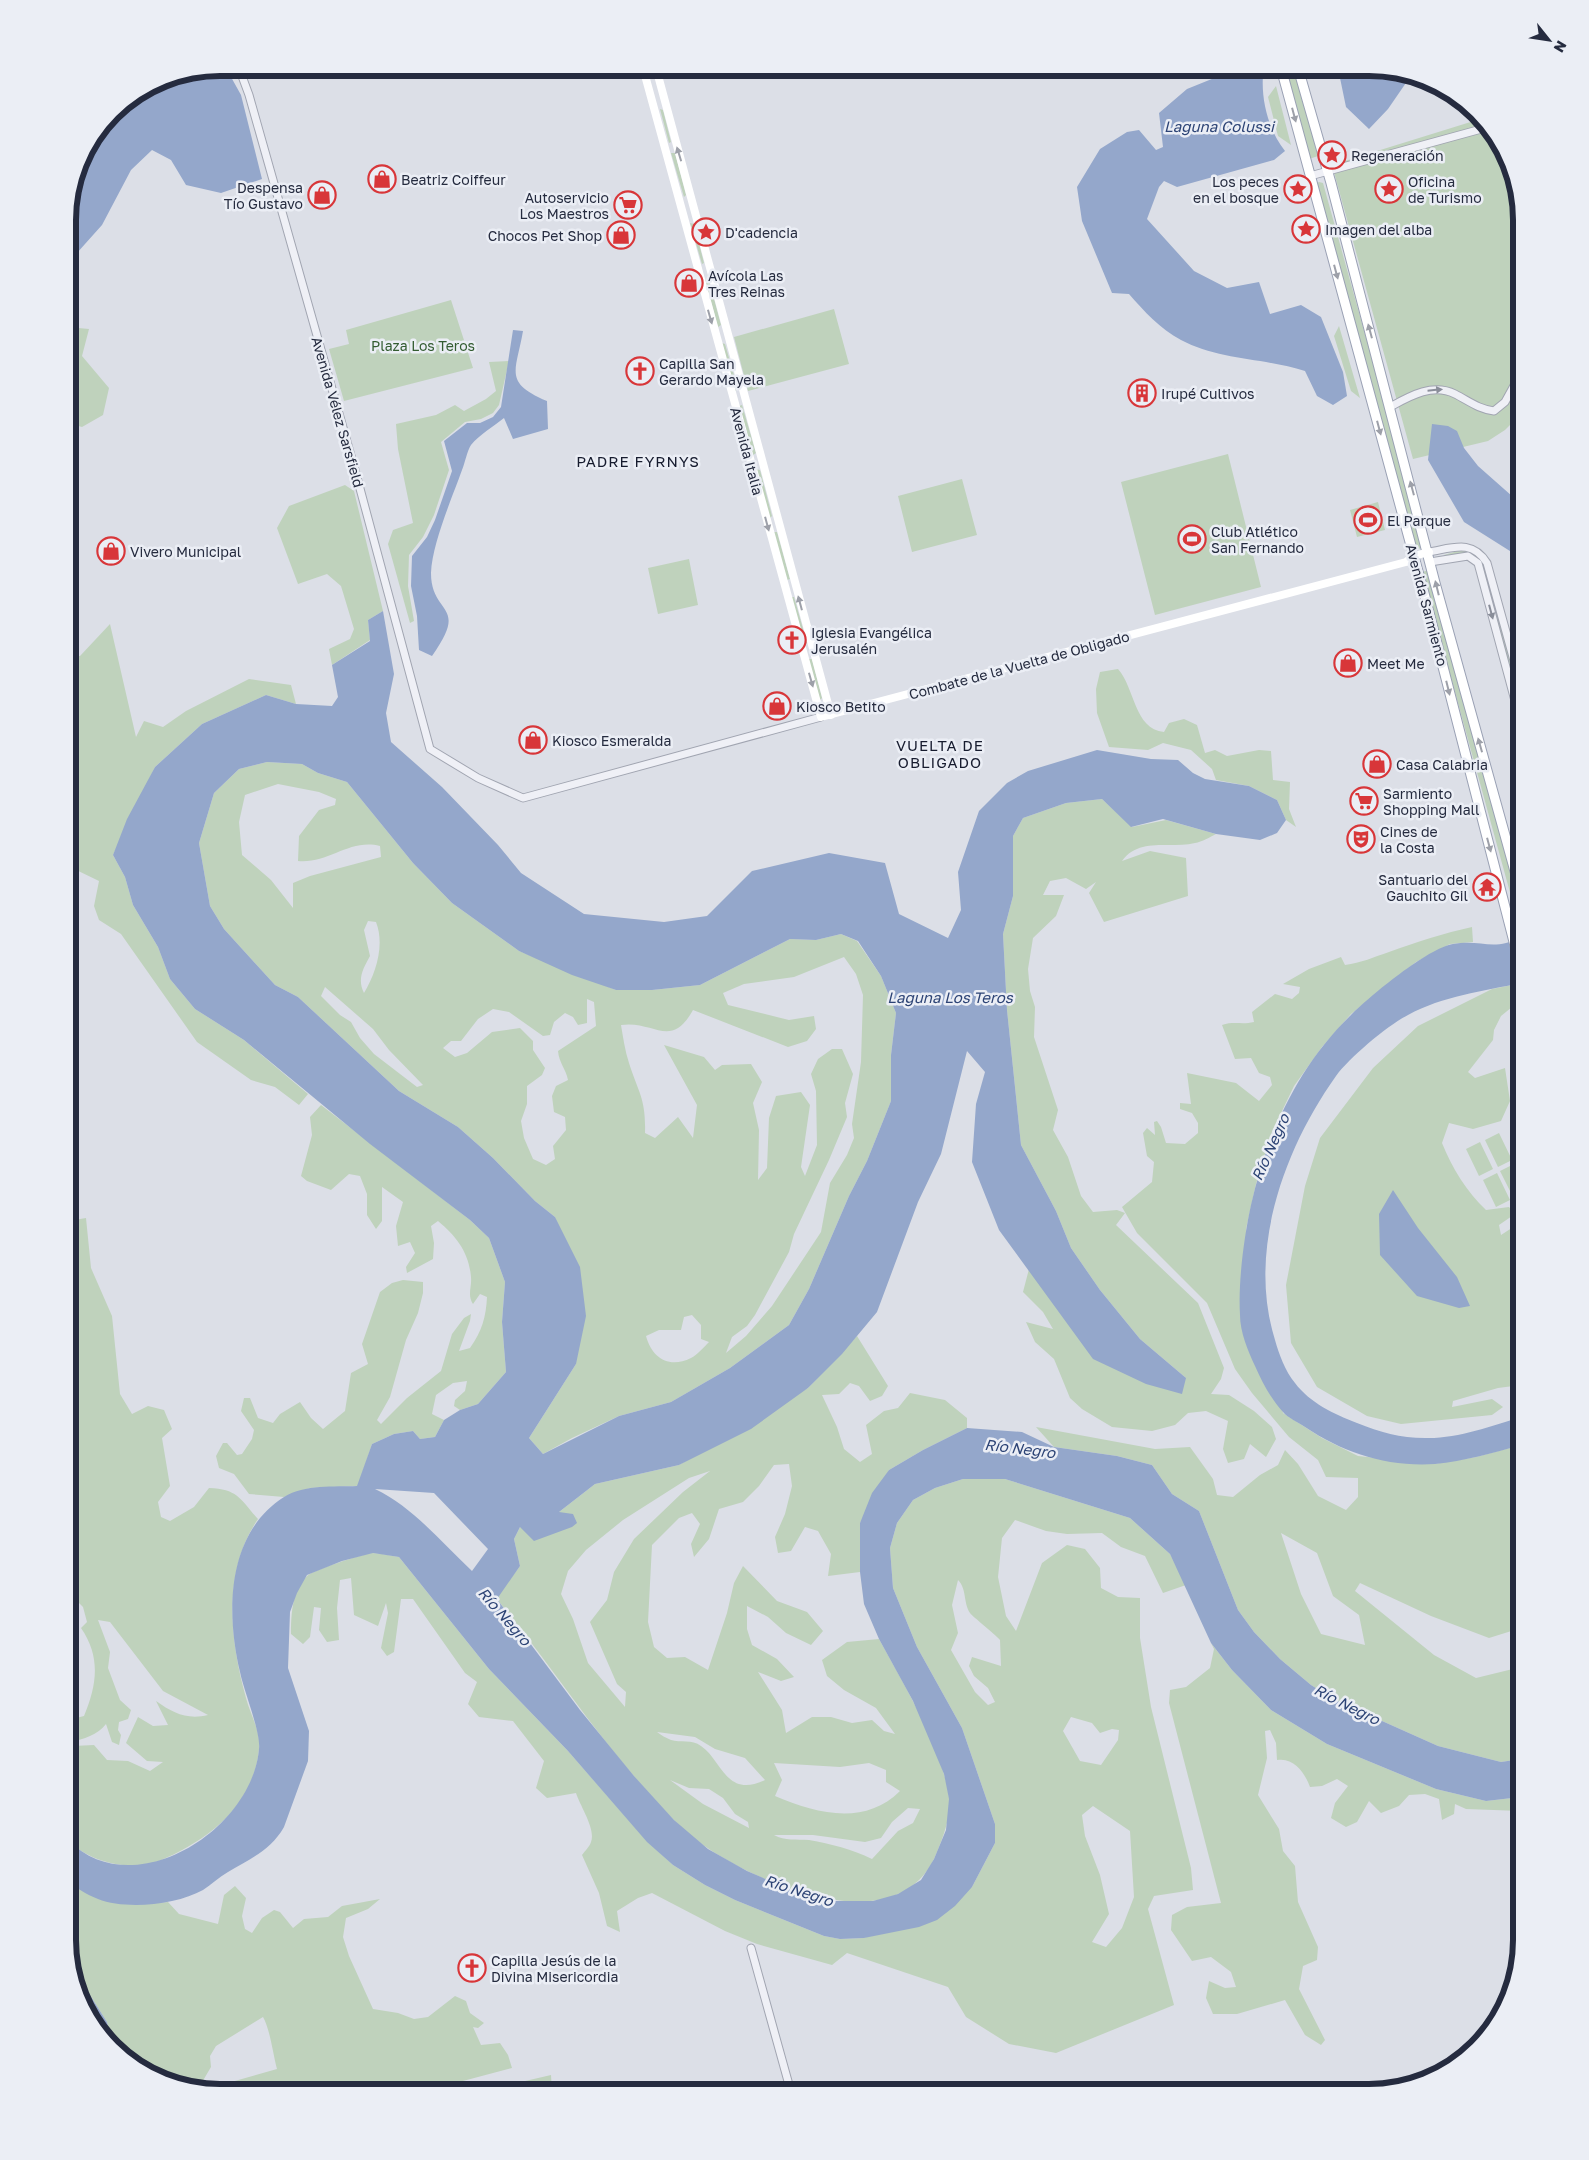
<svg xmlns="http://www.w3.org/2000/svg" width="1589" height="2160" viewBox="0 0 1589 2160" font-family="'Golos Text',sans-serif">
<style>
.green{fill:#bfd2bc;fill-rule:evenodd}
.water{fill:#94a7cb;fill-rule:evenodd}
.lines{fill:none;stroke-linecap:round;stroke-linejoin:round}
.tertiary-casing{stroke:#a1a5b1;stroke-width:9}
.primary-casing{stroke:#9aa1b4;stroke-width:11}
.tertiary{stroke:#eff0f6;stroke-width:7}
.secondary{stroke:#fff;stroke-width:8}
.primary{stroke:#fff;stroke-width:9}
.oneway{fill:#9da0a9}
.oneway2{fill:#8a8e9a}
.labels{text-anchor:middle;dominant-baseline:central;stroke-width:5;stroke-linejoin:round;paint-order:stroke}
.poi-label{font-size:14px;fill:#252b3f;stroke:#ebeef5;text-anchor:start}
.park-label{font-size:14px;fill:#335c31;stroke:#ebeef5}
.street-label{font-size:14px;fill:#252b3f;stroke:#ebeef5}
.water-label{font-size:15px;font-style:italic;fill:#2c4375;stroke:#ebeef5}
.neighbourhood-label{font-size:15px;letter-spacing:1px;fill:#171c2f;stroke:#ebeef5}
.rim{fill:none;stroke:#252b3f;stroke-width:6}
</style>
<rect width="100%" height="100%" fill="#dcdfe7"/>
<path class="green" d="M 1285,68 L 1295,68 L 1318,156 L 1309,159 Z
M 1276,86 L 1291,145 L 1278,136 L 1268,97 Z
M 660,109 L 663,110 L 671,142 L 669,143 Z
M 1477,120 L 1501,143 L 1521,220 L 1521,414 L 1505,430 L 1488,441 L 1413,459 L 1332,165 Z
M 671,153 L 675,153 L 686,195 L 684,197 Z
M 1319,182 L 1323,183 L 1424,547 L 1415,550 L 1317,183 Z
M 690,223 L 694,224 L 704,263 L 702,264 Z
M 705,280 L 709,280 L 721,325 L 718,327 Z
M 451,300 L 473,368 L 344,401 L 329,349 L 349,344 L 346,330 Z
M 834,309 L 849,364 L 748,391 L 734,337 Z
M 1339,326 L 1360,398 L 1351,391 L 1334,336 Z
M 68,327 L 89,329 L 82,356 L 109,388 L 103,415 L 82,427 L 75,425 L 73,383 L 68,378 Z
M 722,343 L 725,344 L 738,389 L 735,391 Z
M 509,361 L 499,405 L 493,413 L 481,419 L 465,422 L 441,442 L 449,470 L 434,515 L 423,537 L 409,555 L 408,586 L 414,621 L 410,623 L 388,544 L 393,530 L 413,523 L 398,449 L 396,424 L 436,415 L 455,405 L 464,411 L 486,399 L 496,391 L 489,362 Z
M 742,405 L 756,453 L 753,455 L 739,406 Z
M 1228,454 L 1261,587 L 1155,615 L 1121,482 Z
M 756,469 L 760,470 L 772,516 L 770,518 Z
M 962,479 L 977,535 L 912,552 L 898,496 Z
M 345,485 L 354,491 L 383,611 L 368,620 L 370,640 L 332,665 L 329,649 L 350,639 L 354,629 L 341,586 L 327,574 L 298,584 L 277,528 L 289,506 Z
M 1378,502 L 1385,530 L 1357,537 L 1350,510 Z
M 773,532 L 777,532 L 790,579 L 787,580 Z
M 1461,550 L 1473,552 L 1484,562 L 1512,666 L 1509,667 L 1472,555 L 1464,553 L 1445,558 L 1444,555 Z
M 689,559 L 698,605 L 658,614 L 648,568 Z
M 1429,570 L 1521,905 L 1514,907 L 1422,572 Z
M 791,597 L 794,597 L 807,643 L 805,644 Z
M 110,624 L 136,737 L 144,721 L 163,727 L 186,711 L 249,679 L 291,685 L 296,704 L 266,695 L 202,724 L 155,767 L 113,855 L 125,877 L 133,905 L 158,947 L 170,979 L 195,1009 L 244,1040 L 308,1094 L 299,1105 L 275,1087 L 251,1080 L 197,1042 L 121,934 L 99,920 L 94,906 L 99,881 L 68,866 L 71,845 L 68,828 L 68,703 L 75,688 L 68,672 L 68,656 L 80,656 Z
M 808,659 L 812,659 L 822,698 L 820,700 Z
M 1118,669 C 1135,688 1134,729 1164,732 L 1169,723 L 1184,719 L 1197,725 L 1205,753 L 1215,750 L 1227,756 L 1259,750 L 1271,751 L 1273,780 L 1290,782 L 1289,809 L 1296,827 L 1286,820 L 1277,800 L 1249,786 L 1216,780 L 1212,769 L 1191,750 L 1163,743 L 1148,750 L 1109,747 L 1097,713 L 1096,689 L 1100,672 Z
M 1515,676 L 1521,697 L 1521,715 L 1511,677 Z
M 267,762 L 302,764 L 318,773 L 347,782 L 413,863 L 452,903 L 519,951 L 616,990 L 652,990 L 700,985 L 790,939 L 816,940 L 841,934 L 857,941 L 881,976 L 896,1013 L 891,1055 L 891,1101 L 867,1161 L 849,1196 L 809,1289 L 789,1325 L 730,1368 L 671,1402 L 619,1416 L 572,1438 L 543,1454 L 529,1438 L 576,1364 L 555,1217 L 535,1201 L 493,1158 L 458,1127 L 399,1091 L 298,997 L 275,985 L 224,929 L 210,906 L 199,843 L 214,793 L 239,769 ZM 278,784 L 319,792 L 336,799 L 335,805 L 319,810 L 299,836 L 298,861 C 328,864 350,838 380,846 L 381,857 L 310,876 L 293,883 L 293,908 L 271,880 L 242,855 L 239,822 L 245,795 ZM 368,921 L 376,922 C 385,945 376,973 364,993 C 357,979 363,969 370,956 L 364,930 ZM 844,957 L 856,974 L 863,995 L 861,1062 L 852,1124 L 854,1138 L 847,1155 L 830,1183 L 821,1232 L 772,1306 L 746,1336 L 726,1353 L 732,1337 L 747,1326 L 755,1315 L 789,1252 L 794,1234 L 829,1160 L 847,1117 L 845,1103 L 853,1074 L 842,1049 L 832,1049 L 818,1059 L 811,1074 L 816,1091 L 817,1145 L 805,1176 L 801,1167 L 810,1105 L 801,1092 L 776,1096 L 769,1118 L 767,1168 L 758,1180 L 759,1130 L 753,1103 L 762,1082 L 751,1064 L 722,1065 L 715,1070 L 704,1057 L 664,1045 L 697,1105 L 693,1138 L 678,1117 L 655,1138 L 645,1133 C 646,1099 639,1094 629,1063 C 625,1051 623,1037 621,1025 C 654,1020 671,1050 693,1010 L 788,1047 L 807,1041 L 816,1029 L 814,1016 L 789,1020 L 728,1005 L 723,993 L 744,984 L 794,977 ZM 325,987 L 373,1029 L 389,1050 L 423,1085 L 417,1087 L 374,1054 L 360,1038 L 351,1022 L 340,1015 L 321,996 ZM 587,999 L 594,1002 L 596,1026 L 558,1051 C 559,1063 566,1069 568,1080 L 556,1086 L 552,1096 L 554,1112 L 565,1117 L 566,1130 L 553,1146 L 555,1159 L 546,1165 L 533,1159 L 524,1138 L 521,1121 L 527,1104 L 527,1086 L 542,1075 L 545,1068 L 533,1050 L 533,1041 L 520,1028 L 492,1032 L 467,1053 L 455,1057 L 443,1048 L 451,1041 L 461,1041 L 478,1019 L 493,1009 L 509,1012 L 543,1036 L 550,1035 L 554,1022 L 565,1013 L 573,1017 L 578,1025 L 587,1023 ZM 692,1315 L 701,1325 L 701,1339 L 709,1342 C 704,1347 697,1355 691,1358 C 669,1369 652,1358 646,1336 L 659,1330 L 681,1330 L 684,1317 Z
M 1102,799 L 1132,827 L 1166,820 L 1216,834 C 1210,837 1202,842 1195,843 C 1170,849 1139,837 1122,861 L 1150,851 L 1186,858 L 1188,896 L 1104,922 L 1089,893 L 1096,882 L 1086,889 L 1066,878 L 1050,881 L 1043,895 L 1064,895 L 1056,916 L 1033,938 L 1028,969 L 1030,991 L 1035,1007 L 1034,1037 L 1058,1110 L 1053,1130 L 1068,1157 L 1081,1196 L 1093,1212 L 1117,1210 L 1125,1213 L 1116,1225 L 1198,1303 L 1224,1368 L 1221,1379 L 1211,1394 L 1229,1395 L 1254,1411 L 1272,1427 L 1276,1439 L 1266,1457 L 1250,1444 L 1244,1459 L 1228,1463 L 1223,1449 L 1228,1421 L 1206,1411 L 1188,1413 L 1175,1425 L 1152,1431 L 1112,1427 L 1082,1409 L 1070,1398 L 1054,1359 L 1035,1342 L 1026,1322 L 1053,1329 L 1043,1312 L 1023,1292 L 1029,1269 L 1056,1306 L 1186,1378 L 1140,1339 L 1100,1290 L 1071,1248 L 1056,1211 L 1021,1145 L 1007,1010 L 1003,934 L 1013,896 L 1013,836 L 1023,818 L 1066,803 Z
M 1472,927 L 1473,942 L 1450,944 L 1416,962 L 1351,1014 L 1322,1047 L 1294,1086 L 1271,1134 L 1256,1184 L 1246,1229 L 1283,1413 L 1322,1438 L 1358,1456 L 1434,1464 L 1476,1457 L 1521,1445 L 1521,1628 L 1489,1638 L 1431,1616 L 1360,1583 L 1355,1591 L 1434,1655 L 1476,1678 L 1521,1667 L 1521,1759 L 1501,1762 L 1438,1746 L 1335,1700 L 1311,1685 L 1280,1659 L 1254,1632 L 1238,1610 L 1199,1511 L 1172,1494 L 1152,1465 L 1117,1456 L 1054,1447 L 1036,1427 L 1155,1449 L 1190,1447 L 1213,1479 L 1217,1495 L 1233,1497 L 1260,1475 L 1278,1465 L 1285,1450 L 1298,1464 L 1318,1496 L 1346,1510 L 1358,1497 L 1358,1478 L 1326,1477 L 1318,1460 L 1289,1437 L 1252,1393 L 1235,1369 L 1207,1303 L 1137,1233 L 1122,1207 L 1152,1182 L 1154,1162 L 1147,1156 L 1143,1133 L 1147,1128 L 1155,1135 L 1154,1122 L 1157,1121 L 1161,1127 L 1166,1143 L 1185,1144 L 1198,1133 L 1198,1123 L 1192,1113 L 1180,1109 L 1180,1103 L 1191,1104 L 1187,1073 L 1236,1083 L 1259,1101 L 1272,1085 L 1270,1077 L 1259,1073 L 1251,1058 L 1235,1059 L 1222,1025 C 1234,1021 1242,1025 1254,1022 L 1252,1012 L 1275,994 L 1292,999 L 1299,993 L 1300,987 L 1283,984 L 1309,969 L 1341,957 L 1345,965 C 1361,963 1374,957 1389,952 C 1417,942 1444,933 1472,927 ZM 1281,1533 L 1317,1553 L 1333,1596 L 1359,1615 L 1365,1645 L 1321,1634 L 1301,1594 Z
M 1517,984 L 1517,1003 L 1501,1016 L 1494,1030 L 1493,1040 L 1468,1072 L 1475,1078 L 1505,1068 L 1510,1101 L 1501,1121 L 1473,1129 L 1449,1123 L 1442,1143 C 1452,1168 1467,1192 1486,1210 L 1509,1207 L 1515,1214 L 1499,1225 L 1501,1235 L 1521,1222 L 1521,1385 L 1498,1388 L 1453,1401 L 1452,1407 L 1492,1399 L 1503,1407 L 1492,1415 L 1401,1424 L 1367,1416 L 1317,1387 L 1291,1343 L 1286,1285 L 1305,1186 L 1320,1138 L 1373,1068 L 1418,1026 L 1492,989 Z
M 321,1105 L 470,1220 L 489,1238 L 505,1282 L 502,1322 L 506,1372 L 478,1404 L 460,1410 L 454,1406 L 455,1400 L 465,1391 L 467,1381 L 453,1383 L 436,1395 L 432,1414 L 444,1420 L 435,1437 L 420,1439 L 413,1431 L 394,1434 L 372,1444 L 358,1486 L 310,1488 L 284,1497 L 249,1494 L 234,1474 L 219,1468 L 216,1456 L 223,1443 L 227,1443 L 237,1455 L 242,1454 L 252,1439 L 254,1430 L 241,1411 L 244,1398 L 250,1398 L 258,1418 L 273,1423 L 280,1414 L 300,1402 L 311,1418 L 323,1429 L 345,1411 L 351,1373 L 368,1364 L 362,1344 L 380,1292 L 392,1283 L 403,1280 L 423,1282 L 423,1293 L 418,1313 L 406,1340 L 390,1397 L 377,1420 L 381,1424 L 407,1398 L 441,1371 L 452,1334 L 464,1318 L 471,1314 L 470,1321 L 459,1351 L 470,1348 C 482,1331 486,1317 487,1297 L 480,1294 L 473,1304 C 467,1295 472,1287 471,1277 C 469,1252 456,1236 438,1221 L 431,1226 L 434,1243 L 433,1259 L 407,1273 L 406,1267 L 415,1253 L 410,1242 L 398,1246 L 396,1226 L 403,1202 L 382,1187 L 382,1221 L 376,1229 L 367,1215 L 367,1194 L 360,1176 L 349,1174 L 331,1190 L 307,1181 L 301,1176 L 312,1135 L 310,1117 Z
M 1499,1133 L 1512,1160 L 1498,1167 L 1485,1140 Z
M 1480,1142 L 1493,1169 L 1479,1176 L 1466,1149 Z
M 1514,1164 L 1521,1180 L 1521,1193 L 1513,1197 L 1500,1171 Z
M 1497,1173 L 1510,1200 L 1496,1207 L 1483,1180 Z
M 86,1218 L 91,1268 L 112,1316 L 120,1394 L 132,1414 L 148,1406 L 164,1410 L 172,1429 L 162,1438 L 170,1486 L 158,1502 L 161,1517 L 170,1521 L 194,1507 L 209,1488 C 238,1489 240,1499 258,1519 C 222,1571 230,1641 246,1698 C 250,1714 261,1731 259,1749 C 254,1806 207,1841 159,1861 C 129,1872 89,1862 68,1840 L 68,1655 L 79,1665 L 79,1682 L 69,1696 L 68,1710 L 76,1718 L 84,1716 C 97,1685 101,1657 81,1628 L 87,1622 L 83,1607 L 75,1599 L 71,1579 L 68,1575 L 68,1463 L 74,1452 L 78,1427 L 68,1412 L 68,1221 ZM 98,1620 L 110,1622 L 163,1691 L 208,1715 C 187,1720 173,1713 156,1701 L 168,1725 L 153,1726 L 138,1717 L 126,1743 L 147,1761 L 163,1762 L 150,1771 L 128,1761 L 107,1760 L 94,1745 L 73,1746 L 71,1742 C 83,1739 98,1735 106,1724 L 112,1742 L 119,1745 L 121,1735 L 118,1730 L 119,1722 L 128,1719 L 131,1710 L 120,1700 L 108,1668 L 110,1652 Z
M 857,1336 L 888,1386 L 882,1396 L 870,1401 L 859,1386 L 850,1383 L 839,1394 L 822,1395 L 837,1427 L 844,1449 L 860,1462 L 872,1454 L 866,1425 L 884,1411 L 898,1408 L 910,1393 L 945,1400 L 967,1418 L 967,1428 L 923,1450 L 889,1470 L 860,1523 L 860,1572 L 828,1576 L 831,1554 L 818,1531 L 805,1527 L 791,1551 L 778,1553 L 775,1537 L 785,1514 L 792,1486 L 789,1464 L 774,1465 L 759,1486 L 743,1502 L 719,1509 L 709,1539 L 694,1557 L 691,1544 L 700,1524 L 692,1513 L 679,1518 L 652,1545 L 648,1622 L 654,1647 L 667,1658 L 685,1657 L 708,1670 L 727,1613 L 734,1583 L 743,1566 L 777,1601 L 807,1612 L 823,1631 L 811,1645 L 786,1633 L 768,1617 L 747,1606 L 747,1629 L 752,1645 L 777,1659 L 794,1677 L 781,1681 L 758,1672 L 782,1710 L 786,1733 L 812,1717 L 831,1717 L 852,1723 L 872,1720 L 884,1731 L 895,1734 L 876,1708 L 844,1690 L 827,1676 L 822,1660 L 847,1642 L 879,1639 C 902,1681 943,1749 949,1797 C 951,1816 944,1835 937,1852 C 901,1944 766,1887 709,1849 C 685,1834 665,1811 646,1790 C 592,1730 548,1661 496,1598 L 520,1566 L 514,1539 L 520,1527 L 559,1512 L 595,1484 L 679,1465 L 808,1388 ZM 710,1471 L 683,1492 L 634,1539 L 614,1572 L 607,1600 L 590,1622 L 617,1684 L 626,1692 L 625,1707 L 588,1663 L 573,1619 L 561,1594 L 568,1571 L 586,1550 L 623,1520 L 689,1478 ZM 657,1732 L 695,1737 L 715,1749 L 745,1758 L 765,1780 C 726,1799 722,1760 701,1746 C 692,1739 680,1743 671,1740 C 666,1738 661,1735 657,1732 ZM 774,1763 L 840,1767 L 869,1763 L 886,1770 L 886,1782 L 900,1791 C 865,1826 817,1814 775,1796 L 782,1780 ZM 670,1780 L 689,1788 L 709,1789 L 723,1798 L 735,1814 L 748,1822 L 749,1828 L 703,1804 ZM 908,1808 L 920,1809 L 913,1823 L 898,1831 L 872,1859 C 852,1849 831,1844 809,1840 C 796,1839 785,1841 774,1835 L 813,1835 L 865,1842 L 881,1838 L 892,1822 Z
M 963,1479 L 1005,1479 L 1130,1518 L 1170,1554 L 1186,1585 L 1163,1593 L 1145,1556 L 1121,1547 L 1102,1533 L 1067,1534 L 1046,1531 L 1015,1520 L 1002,1538 L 998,1577 L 1006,1616 L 1016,1631 L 1042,1563 L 1067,1545 L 1085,1549 L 1100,1568 L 1101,1588 L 1118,1597 L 1140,1598 L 1140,1638 L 1151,1707 L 1191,1868 L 1193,1890 L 1154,1896 L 1148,1909 L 1174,2005 L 1056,2053 L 1009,2044 L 966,2017 L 948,1987 L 847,1953 L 832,1965 L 757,1944 L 725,1931 L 652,1893 L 638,1898 L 617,1911 L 620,1932 L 607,1926 L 599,1893 L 582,1855 C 585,1851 590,1846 591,1842 C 596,1829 580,1806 576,1793 L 547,1798 L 536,1788 L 544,1761 L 513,1721 L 479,1717 L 468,1704 L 477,1682 L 465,1673 L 413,1599 L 401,1599 L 394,1652 L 387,1656 L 381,1648 L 388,1613 L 386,1603 L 378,1626 L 354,1615 L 351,1578 L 340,1580 L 337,1608 L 339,1640 L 327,1642 L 319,1630 L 321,1608 L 314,1607 L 310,1637 L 303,1644 L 291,1634 C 291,1615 292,1590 307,1576 C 313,1570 363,1554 372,1553 C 381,1553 391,1556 399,1557 L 489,1669 L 568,1751 L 647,1841 L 673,1865 L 705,1885 L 735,1900 L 824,1936 L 840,1939 L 864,1938 L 972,1887 L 995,1843 L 995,1824 L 962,1728 L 917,1647 L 893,1588 L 890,1548 L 897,1523 L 913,1500 L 935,1488 ZM 958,1580 C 967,1589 963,1602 970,1613 C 973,1617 994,1633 1000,1640 L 1001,1666 L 972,1657 L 969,1666 L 974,1676 L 988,1688 L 995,1702 L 988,1705 L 975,1692 L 951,1650 L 958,1633 L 952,1605 ZM 1071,1717 L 1092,1723 L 1100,1733 L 1112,1729 L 1119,1730 L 1118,1740 L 1101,1765 L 1080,1761 L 1063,1731 ZM 1093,1806 L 1130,1831 L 1134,1897 L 1122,1928 L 1106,1947 L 1092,1942 L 1109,1914 L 1100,1875 L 1085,1836 L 1082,1815 Z
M 1211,1643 L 1232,1670 L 1271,1710 L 1327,1744 L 1436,1789 L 1486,1801 L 1521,1797 L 1521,1811 L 1466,1809 L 1455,1804 L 1454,1814 L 1442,1820 L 1439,1799 L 1425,1794 L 1409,1795 L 1399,1806 L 1381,1813 L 1369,1801 L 1357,1822 L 1346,1827 L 1331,1818 L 1335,1803 L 1348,1786 L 1337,1779 L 1322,1786 L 1310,1787 C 1305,1773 1294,1757 1277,1760 L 1276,1743 L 1270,1730 L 1265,1731 L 1267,1758 L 1258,1795 L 1279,1829 L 1283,1851 L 1295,1866 L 1298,1902 L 1318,1947 L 1317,1960 L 1303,1966 L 1299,1989 L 1325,2040 L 1321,2045 L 1305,2035 L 1285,2000 L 1237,2014 L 1213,2014 L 1206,1998 L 1209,1981 L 1225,1988 L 1236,1987 L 1231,1972 L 1211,1957 L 1192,1961 L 1171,1930 L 1172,1915 L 1187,1907 L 1221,1903 L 1169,1703 L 1170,1690 L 1186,1687 L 1210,1668 L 1214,1649 Z
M 68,1882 C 102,1905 128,1906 168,1902 L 179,1914 L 218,1924 L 224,1895 L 235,1886 L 246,1898 L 242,1916 L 245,1929 L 252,1933 L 262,1918 L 274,1910 L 280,1912 L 293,1928 L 304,1919 L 328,1917 L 342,1906 L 380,1899 L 368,1909 L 346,1918 L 343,1937 L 349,1956 L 373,2009 L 398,2013 L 414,2019 L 428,2017 L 455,1996 L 466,2001 L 470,2013 L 484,2023 L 478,2028 L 473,2027 L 481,2045 L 500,2043 L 508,2055 L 512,2068 L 429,2090 L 428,2092 L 210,2092 L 203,2090 L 277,2069 C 273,2054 270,2029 263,2017 L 216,2046 L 210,2056 L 211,2067 L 198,2089 L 143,2072 L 111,2039 L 107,2022 L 76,1973 L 68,1940 Z
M 551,2075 L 552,2092 L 477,2092 Z"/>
<path class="water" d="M 220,68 L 226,68 L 241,95 L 262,179 L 221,193 L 186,185 L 171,160 L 152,150 L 131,170 L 102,225 L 68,263 L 68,210 L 83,152 L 119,106 L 162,79 Z
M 1239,68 L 1250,68 L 1263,75 C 1261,101 1269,131 1285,151 L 1274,160 L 1177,187 L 1164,181 L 1159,187 L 1147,219 L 1194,271 L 1227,288 L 1259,282 L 1270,314 L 1301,305 L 1321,317 L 1343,372 L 1347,396 L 1333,405 L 1317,396 L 1305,371 C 1265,358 1218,360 1181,340 C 1160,329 1144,311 1129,294 L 1112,293 L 1082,221 L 1077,187 L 1100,149 L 1127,132 L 1139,130 L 1156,150 L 1163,147 L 1159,113 L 1187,89 Z
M 1355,68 L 1379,68 L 1410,77 L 1388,109 L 1369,129 L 1346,107 L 1340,78 Z
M 513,330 L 523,331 C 516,372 503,382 547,401 L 548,429 L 513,439 L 504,418 C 494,426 479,435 471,445 C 467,451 465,463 462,470 C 452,498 432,544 431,573 C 431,616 470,603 432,656 L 419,650 L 417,616 L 411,586 L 412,556 L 427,537 L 435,520 L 452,471 L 444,441 L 467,423 L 480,423 L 493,417 L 501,407 Z
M 1432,424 L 1448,426 L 1457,431 L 1464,448 L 1478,466 L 1521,504 L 1521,558 L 1464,522 L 1428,460 Z
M 383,611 L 394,674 L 386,713 L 391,742 L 442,787 L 498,845 L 521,873 L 584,914 L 664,922 L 707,916 L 752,871 L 829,853 L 885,863 L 899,914 L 948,938 L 961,910 L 958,872 L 979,811 L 1007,783 L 1028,771 L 1097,750 L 1151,759 L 1178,760 L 1193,773 L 1205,779 L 1249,786 L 1277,800 L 1286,820 L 1277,833 L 1260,840 L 1216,834 L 1163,819 L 1131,827 L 1102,799 L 1066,803 L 1023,818 L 1013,836 L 1013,896 L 1003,934 L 1007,1010 L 1021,1145 L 1056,1211 L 1071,1248 L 1100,1290 L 1140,1339 L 1186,1378 L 1182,1394 L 1146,1384 L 1093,1359 L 999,1230 L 972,1162 L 976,1104 L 985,1072 L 967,1051 L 941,1154 L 918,1202 L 877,1312 L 842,1354 L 808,1388 L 751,1429 L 679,1465 L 595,1484 L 559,1512 L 573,1514 L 577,1523 L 572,1527 L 534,1541 L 520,1527 L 514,1539 L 520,1566 L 497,1599 L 580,1710 L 634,1776 L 674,1820 L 708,1849 L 747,1871 L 791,1890 L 833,1901 L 873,1901 L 898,1894 L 921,1880 L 934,1859 L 946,1830 L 949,1799 L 944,1774 L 913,1701 L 879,1639 L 864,1604 L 860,1572 L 860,1523 L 872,1493 L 889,1470 L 923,1450 L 967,1428 L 1022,1432 L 1054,1447 L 1117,1456 L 1152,1465 L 1172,1494 L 1199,1511 L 1238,1610 L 1254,1632 L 1280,1659 L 1311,1685 L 1335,1700 L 1438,1746 L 1501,1762 L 1521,1759 L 1521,1797 L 1486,1801 L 1436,1789 L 1327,1744 L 1271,1710 L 1232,1670 L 1211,1643 L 1170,1554 L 1130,1518 L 1005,1479 L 963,1479 L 935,1488 L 913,1500 L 897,1523 L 890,1548 L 893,1588 L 917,1647 L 962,1728 L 995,1824 L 995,1843 L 972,1887 L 955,1906 L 937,1920 L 919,1927 L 864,1938 L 840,1939 L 824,1936 L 735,1900 L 705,1885 L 673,1865 L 647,1842 L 568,1751 L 489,1669 L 399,1557 L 373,1553 L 342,1561 L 307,1575 L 297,1593 L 290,1612 L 288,1668 L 309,1731 L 308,1761 L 284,1827 C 271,1850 250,1859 228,1872 C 219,1877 211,1885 203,1890 C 176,1905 126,1910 98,1899 C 87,1895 77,1888 68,1882 L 68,1840 C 133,1906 252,1830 259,1749 C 261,1732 244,1692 240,1672 C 226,1613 226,1534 284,1497 C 305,1484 334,1487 357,1486 L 372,1444 L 394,1434 L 413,1431 L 420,1439 L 435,1437 L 444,1420 L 460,1410 L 478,1404 L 506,1372 L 502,1322 L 505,1282 L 489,1238 L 470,1220 L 370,1144 L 244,1040 L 195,1009 L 170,979 L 158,947 L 133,905 L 125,877 L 113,855 L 127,819 L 155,767 L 202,724 L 266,695 L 296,704 L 332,706 L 338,697 L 332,665 L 370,641 L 368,620 ZM 267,762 L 302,764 L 318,773 L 347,782 L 413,863 L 452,903 L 519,951 L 572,975 L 616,990 L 652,990 L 700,985 L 790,939 L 816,940 L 841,934 L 858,941 L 881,976 L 896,1013 L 891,1055 L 891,1101 L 867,1161 L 849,1196 L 809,1289 L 789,1325 L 730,1368 L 671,1402 L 619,1416 L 543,1454 L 529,1438 L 576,1364 L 586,1316 L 580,1267 L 555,1217 L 535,1201 L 493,1158 L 458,1127 L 399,1091 L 298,997 L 275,985 L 224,929 L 210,906 L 199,843 L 214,793 L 239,769 ZM 375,1489 L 434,1493 L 488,1549 L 472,1571 C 442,1543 413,1507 375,1489 Z
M 1521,937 L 1521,983 C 1483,991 1443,996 1408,1015 C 1388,1025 1349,1058 1336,1076 C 1284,1149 1247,1251 1275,1340 C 1279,1354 1285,1371 1295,1383 C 1310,1403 1334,1414 1357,1423 C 1380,1432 1400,1438 1425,1438 C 1457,1439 1491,1426 1521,1417 L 1521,1445 C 1493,1453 1464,1461 1435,1464 C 1386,1467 1344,1453 1305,1427 C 1298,1422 1288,1418 1283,1412 C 1271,1399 1262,1382 1255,1366 C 1248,1351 1240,1332 1240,1315 C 1238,1282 1244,1237 1251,1205 C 1267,1134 1298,1066 1351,1015 C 1370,996 1428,948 1453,944 C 1482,939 1493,952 1521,937 Z
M 1393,1190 L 1418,1228 L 1457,1277 L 1470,1306 L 1459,1308 L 1417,1296 L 1380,1255 L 1379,1214 Z
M 76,1973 L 107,2022 L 111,2039 L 88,2017 Z"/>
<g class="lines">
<g class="tertiary-casing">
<path id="tertiary" d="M 239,68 L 249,95 L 355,470 L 430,749 L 478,778 L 523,798 L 821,717
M 1310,176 L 1485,128
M 1390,407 C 1410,396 1432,383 1455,394 C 1469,401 1478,409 1494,411 L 1505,402 L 1521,373
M 1429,552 C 1453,548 1472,539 1487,563 L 1521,686
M 1430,562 L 1468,556 L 1478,563 L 1521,723
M 751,1948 L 791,2092"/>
</g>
<g class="primary-casing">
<path id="primary" d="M 1281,68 L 1425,597 L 1521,969
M 1298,68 L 1331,183 L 1435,583 L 1521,893"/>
</g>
<use href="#tertiary" class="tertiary"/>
<path class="secondary" d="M 643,68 L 821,717 L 1406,562 L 1414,556 L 1429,552
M 656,68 L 831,715"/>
<use href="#primary" class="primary"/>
</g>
<defs><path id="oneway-solid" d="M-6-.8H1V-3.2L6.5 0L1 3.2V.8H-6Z" transform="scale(1.25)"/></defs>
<g class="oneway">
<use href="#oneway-solid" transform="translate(1294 115) rotate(75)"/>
<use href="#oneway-solid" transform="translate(679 154) rotate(-107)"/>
<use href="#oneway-solid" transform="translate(1336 272) rotate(75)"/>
<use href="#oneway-solid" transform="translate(710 317) rotate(74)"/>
<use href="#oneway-solid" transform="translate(1370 331) rotate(-105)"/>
<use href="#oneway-solid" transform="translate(1379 428) rotate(75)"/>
<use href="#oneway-solid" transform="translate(1412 488) rotate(-105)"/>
<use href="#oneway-solid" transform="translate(767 524) rotate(75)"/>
<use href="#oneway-solid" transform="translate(1437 588) rotate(-104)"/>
<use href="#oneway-solid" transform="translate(800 603) rotate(-105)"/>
<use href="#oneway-solid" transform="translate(811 680) rotate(74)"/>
<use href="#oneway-solid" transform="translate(1448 688) rotate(76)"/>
<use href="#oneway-solid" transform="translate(1480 745) rotate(-106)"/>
<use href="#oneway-solid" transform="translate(1489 845) rotate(75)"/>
</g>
<g class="oneway2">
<use href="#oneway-solid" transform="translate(1435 390) rotate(-6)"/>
<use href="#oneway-solid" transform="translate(1491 612) rotate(75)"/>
</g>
<defs>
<g id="sight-ring" transform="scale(1.4375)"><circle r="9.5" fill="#ebeef5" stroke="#d83639" stroke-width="1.5"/><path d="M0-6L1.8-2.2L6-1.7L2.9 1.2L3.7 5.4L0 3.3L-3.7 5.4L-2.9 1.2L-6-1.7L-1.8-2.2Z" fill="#d83639"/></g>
<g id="shop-ring" transform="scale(1.4375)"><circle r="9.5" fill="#ebeef5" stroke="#d83639" stroke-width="1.5"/><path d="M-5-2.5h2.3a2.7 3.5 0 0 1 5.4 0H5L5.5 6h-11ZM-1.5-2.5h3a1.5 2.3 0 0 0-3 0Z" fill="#d83639"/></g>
<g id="supermarket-ring" transform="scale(1.4375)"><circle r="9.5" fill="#ebeef5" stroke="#d83639" stroke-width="1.5"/><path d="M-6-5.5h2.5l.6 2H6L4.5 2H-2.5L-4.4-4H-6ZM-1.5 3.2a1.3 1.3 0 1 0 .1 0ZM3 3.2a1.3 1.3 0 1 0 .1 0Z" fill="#d83639"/></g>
<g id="church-ring" transform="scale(1.4375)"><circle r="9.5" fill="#ebeef5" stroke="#d83639" stroke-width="1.5"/><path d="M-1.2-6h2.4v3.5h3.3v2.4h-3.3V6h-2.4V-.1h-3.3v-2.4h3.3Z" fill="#d83639"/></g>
<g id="building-ring" transform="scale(1.4375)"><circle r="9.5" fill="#ebeef5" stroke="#d83639" stroke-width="1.5"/><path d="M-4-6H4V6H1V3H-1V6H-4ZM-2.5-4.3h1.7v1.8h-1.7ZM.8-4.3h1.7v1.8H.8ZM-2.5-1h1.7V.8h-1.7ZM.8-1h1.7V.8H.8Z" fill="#d83639"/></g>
<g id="stadium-ring" transform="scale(1.4375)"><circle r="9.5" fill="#ebeef5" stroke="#d83639" stroke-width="1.5"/><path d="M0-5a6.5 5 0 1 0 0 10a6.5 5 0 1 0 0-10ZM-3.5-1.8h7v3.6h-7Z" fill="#d83639"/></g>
<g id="theatre-ring" transform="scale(1.4375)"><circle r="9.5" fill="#ebeef5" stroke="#d83639" stroke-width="1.5"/><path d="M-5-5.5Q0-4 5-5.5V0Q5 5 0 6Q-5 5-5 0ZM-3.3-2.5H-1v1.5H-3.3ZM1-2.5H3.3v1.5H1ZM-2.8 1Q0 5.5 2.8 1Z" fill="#d83639"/></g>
<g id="temple-ring" transform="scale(1.4375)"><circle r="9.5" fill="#ebeef5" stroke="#d83639" stroke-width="1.5"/><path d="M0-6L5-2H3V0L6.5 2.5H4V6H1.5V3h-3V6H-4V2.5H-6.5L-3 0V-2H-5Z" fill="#d83639"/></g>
</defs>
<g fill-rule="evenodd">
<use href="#sight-ring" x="1332" y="155"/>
<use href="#shop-ring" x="382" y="179"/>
<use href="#sight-ring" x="1298" y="189"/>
<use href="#sight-ring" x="1389" y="189"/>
<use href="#shop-ring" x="322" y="195"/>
<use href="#supermarket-ring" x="628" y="205"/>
<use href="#sight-ring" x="1306" y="229"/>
<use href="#sight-ring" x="706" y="232"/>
<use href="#shop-ring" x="621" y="235"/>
<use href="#shop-ring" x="689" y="283"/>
<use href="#church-ring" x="640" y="371"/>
<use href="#building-ring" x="1142" y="393"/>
<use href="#stadium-ring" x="1368" y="520"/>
<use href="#stadium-ring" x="1192" y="539"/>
<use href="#shop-ring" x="111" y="551"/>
<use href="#church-ring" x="792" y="640"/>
<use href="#shop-ring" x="1348" y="663"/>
<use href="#shop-ring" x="777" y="706"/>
<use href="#shop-ring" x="533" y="740"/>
<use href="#shop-ring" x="1377" y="764"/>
<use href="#supermarket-ring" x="1364" y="801"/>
<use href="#theatre-ring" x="1361" y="839"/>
<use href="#temple-ring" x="1487" y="887"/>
<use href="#church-ring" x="472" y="1968"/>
</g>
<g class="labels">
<g class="poi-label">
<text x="1351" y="155">Regeneración</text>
<text x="401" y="179">Beatriz Coiffeur</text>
<text x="1279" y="181" text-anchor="end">Los peces<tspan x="1279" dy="16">en el bosque</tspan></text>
<text x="1408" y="181">Oficina<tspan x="1408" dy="16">de Turismo</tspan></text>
<text x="303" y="187" text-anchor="end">Despensa<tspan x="303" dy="16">Tío Gustavo</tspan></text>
<text x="609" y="197" text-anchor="end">Autoservicio<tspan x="609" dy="16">Los Maestros</tspan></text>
<text x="1325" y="229">Imagen del alba</text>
<text x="725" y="232">D'cadencia</text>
<text x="602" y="235" text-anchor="end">Chocos Pet Shop</text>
<text x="708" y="275">Avícola Las<tspan x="708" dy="16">Tres Reinas</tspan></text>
<text x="659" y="363">Capilla San<tspan x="659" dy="16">Gerardo Mayela</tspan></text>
<text x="1161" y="393">Irupé Cultivos</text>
<text x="1387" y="520">El Parque</text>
<text x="1211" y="531">Club Atlético<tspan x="1211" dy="16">San Fernando</tspan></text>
<text x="130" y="551">Vivero Municipal</text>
<text x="811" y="632">Iglesia Evangélica<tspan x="811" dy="16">Jerusalén</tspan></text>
<text x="1367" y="663">Meet Me</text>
<text x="796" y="706">Kiosco Betito</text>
<text x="552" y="740">Kiosco Esmeralda</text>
<text x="1396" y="764">Casa Calabria</text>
<text x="1383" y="793">Sarmiento<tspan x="1383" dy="16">Shopping Mall</tspan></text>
<text x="1380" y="831">Cines de<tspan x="1380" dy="16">la Costa</tspan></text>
<text x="1468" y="879" text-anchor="end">Santuario del<tspan x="1468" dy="16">Gauchito Gil</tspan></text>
<text x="491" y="1960">Capilla Jesús de la<tspan x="491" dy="16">Divina Misericordia</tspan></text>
</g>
<g class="park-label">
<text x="423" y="345">Plaza Los Teros</text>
</g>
<g class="street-label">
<text transform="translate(338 412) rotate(74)">Avenida Vélez Sarsfield</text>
<text transform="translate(747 451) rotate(75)">Avenida Italia</text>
<text transform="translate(1427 605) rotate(75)">Avenida Sarmiento</text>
<text transform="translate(1019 665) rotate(-15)">Combate de la Vuelta de Obligado</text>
</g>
<g class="water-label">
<text x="1219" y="126">Laguna Colussi</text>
<text x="950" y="997">Laguna Los Teros</text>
<text transform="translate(1270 1147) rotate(-66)">Río Negro</text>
<text transform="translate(1020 1448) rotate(7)">Río Negro</text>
<text transform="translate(505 1616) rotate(49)">Río Negro</text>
<text transform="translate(1347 1704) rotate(27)">Río Negro</text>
<text transform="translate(799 1890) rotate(18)">Río Negro</text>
</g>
<g class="neighbourhood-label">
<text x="638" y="461">PADRE FYRNYS</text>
<text x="940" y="745">VUELTA DE<tspan x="940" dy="17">OBLIGADO</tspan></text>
</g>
</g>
<path d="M0 0H1589V2160H0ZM220 76H1369A144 144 0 0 1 1513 220V1940A144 144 0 0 1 1369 2084H220A144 144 0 0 1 76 1940V220A144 144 0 0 1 220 76Z" fill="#ebeef5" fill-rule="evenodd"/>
<path class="rim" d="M220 76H1369A144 144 0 0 1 1513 220V1940A144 144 0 0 1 1369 2084H220A144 144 0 0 1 76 1940V220A144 144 0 0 1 220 76Z"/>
<g transform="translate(1549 40) rotate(120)" stroke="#ebeef5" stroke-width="4" paint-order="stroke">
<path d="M0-4L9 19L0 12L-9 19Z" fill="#252b3f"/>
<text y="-8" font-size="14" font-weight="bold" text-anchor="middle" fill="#252b3f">N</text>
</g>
</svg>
